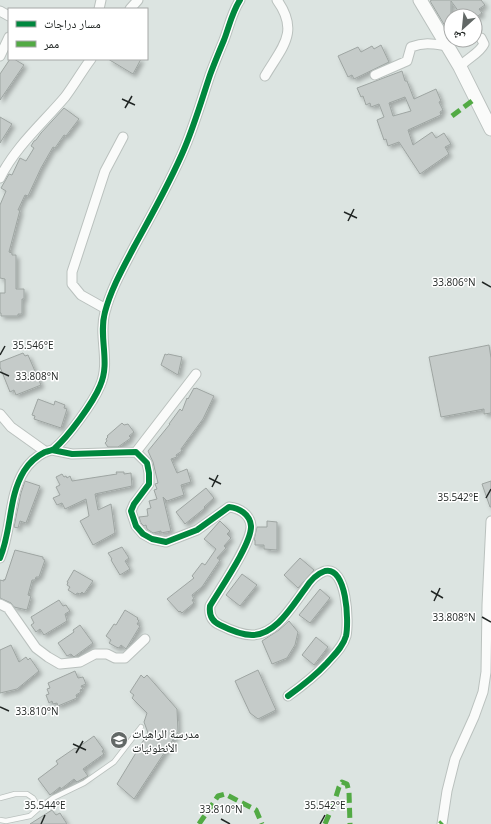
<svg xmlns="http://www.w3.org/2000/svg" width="491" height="824" viewBox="0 0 491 824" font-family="'Open Sans','Noto Naskh Arabic',sans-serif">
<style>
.building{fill:#c5cbc9;stroke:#9ea5a2;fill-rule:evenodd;filter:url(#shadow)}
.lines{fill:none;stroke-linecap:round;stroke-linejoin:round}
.lane-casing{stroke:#bac1be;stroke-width:6}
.street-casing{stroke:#bac1be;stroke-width:11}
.secondary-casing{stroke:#bac1be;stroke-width:15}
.lane{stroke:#fafbfa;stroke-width:4.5}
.street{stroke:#fafbfa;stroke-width:9}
.secondary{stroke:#fafbfa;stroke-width:13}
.quiet{stroke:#52aa44;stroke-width:5;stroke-dasharray:10 5;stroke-linecap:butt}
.cycleway-casing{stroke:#fff;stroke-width:8}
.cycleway{stroke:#00873e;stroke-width:6}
.ticks{fill:none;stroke:#212624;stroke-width:1.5}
.labels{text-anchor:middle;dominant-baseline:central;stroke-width:3;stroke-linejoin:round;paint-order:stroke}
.poi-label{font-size:12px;fill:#212624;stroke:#fff;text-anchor:start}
.ticks-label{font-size:10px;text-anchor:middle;fill:#212624;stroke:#fff;stroke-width:3;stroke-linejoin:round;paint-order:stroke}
</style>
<defs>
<filter id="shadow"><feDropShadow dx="3" dy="3" stdDeviation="2" flood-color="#0004"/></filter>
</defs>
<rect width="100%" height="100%" fill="#dce4e1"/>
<path class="building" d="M 432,0 L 481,0 L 485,5 L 479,9 L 482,13 L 478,16 L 462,16 L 451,1 L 451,36 L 430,1 Z
M 381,45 L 389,62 L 354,79 L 352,75 L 348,77 L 338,56 L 358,47 L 361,52 L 372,46 L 374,49 Z
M 10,59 L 14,59 L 24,65 L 0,100 L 0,74 Z
M 108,59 L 141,59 L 133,74 Z
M 402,71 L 405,81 L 407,81 L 414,99 L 436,89 L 441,101 L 439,102 L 443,110 L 440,112 L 441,115 L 408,130 L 413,145 L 432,132 L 436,138 L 444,133 L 451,144 L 445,147 L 449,154 L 420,174 L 399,142 L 388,146 L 386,139 L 384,140 L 377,120 L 384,117 L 379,104 L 371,107 L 370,103 L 366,105 L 363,96 L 361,97 L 357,88 ZM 405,97 L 411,111 L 393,116 L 389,103 Z
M 64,108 L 79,119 L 66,136 L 64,135 L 55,148 L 53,147 L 41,168 L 28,196 L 25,195 L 18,210 L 20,210 L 9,252 L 12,253 L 12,255 L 16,255 L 16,289 L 24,289 L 24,299 L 22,299 L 22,314 L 18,314 L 18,316 L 1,316 L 1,313 L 0,313 L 0,293 L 5,293 L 5,279 L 0,278 L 0,205 L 6,191 L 1,188 L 9,174 L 12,175 L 20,158 L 26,161 L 34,148 L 31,146 L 34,141 L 36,140 L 41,133 Z
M 0,117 L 12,124 L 0,143 Z
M 489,345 L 491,358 L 491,413 L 484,414 L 484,409 L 441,417 L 429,357 Z
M 23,353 L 25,356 L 28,355 L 41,385 L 16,395 L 14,390 L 10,392 L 0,367 L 0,362 Z
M 165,354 L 167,355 L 168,354 L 182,357 L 178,375 L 161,365 Z
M 194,388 L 195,389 L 196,388 L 214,396 L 203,419 L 181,449 L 182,451 L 176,455 L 177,457 L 171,459 L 177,473 L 187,469 L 191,482 L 181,485 L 184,495 L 167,501 L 163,497 L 171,531 L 161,533 L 161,531 L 153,533 L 147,529 L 146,525 L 144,526 L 141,523 L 139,517 L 148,516 L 147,509 L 151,508 L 149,501 L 157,499 L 154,490 L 157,489 L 155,484 L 158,483 L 153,462 L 148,451 L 170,424 L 169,424 L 180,409 L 182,411 L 187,398 L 188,399 Z
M 38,399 L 54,405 L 55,401 L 65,405 L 64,408 L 67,409 L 61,428 L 34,419 L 35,416 L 32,415 Z
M 122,423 L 124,425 L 128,424 L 134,432 L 129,436 L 131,438 L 118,447 L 108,447 L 105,443 L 107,441 L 106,439 L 108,437 L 107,436 Z
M 116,472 L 124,472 L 124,474 L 131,473 L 132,486 L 95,494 L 98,510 L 111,504 L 115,533 L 93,545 L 80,521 L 89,516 L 86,499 L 65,509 L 62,503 L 57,505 L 53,498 L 60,495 L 56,487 L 60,485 L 56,477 L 62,474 L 64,477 L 66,476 L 67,478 L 70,476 L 72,481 L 117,474 Z
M 25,481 L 40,486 L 26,523 L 20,521 L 18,528 L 14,527 L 21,493 Z
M 491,481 L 491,507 L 490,507 L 482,484 Z
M 206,488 L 214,498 L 204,507 L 205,508 L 185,524 L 176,512 Z
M 220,521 L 230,531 L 227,534 L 231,538 L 224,546 L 226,548 L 217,558 L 220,560 L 202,587 L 192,595 L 194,599 L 192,600 L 194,603 L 182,613 L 180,611 L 179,612 L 167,599 L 194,578 L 192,576 L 202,563 L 205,565 L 216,549 L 204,539 Z
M 267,521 L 277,522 L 277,550 L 264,549 L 264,545 L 255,545 L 255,540 L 254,540 L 257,527 L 267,527 Z
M 122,547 L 129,558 L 125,561 L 130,569 L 120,575 L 111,560 L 112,559 L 108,553 Z
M 15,550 L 43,557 L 43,559 L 45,560 L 39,577 L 36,577 L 35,580 L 32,580 L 28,595 L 31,596 L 27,610 L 14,607 L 11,603 L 0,598 L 0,580 L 4,581 L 4,579 L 5,580 Z
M 300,558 L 314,570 L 298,588 L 284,575 Z
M 74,570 L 93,581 L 84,594 L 82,592 L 80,594 L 77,593 L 76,595 L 68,590 L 70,587 L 67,585 L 68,582 L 67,582 Z
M 242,574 L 257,585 L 240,606 L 226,595 Z
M 320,589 L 330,598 L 310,623 L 299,615 Z
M 59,600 L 63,606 L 66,605 L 70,611 L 65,614 L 67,621 L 44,635 L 40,629 L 36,632 L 31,625 L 34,623 L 31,617 Z
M 125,610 L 138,618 L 137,619 L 139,621 L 137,624 L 140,626 L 126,649 L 121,645 L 119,648 L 116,647 L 109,643 L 111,640 L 106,636 L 114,624 L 116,625 Z
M 289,621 L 298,632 L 295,645 L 287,658 L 272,664 L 262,641 L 279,630 Z
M 80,625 L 93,643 L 74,657 L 71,654 L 67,656 L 58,643 L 74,632 L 73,630 Z
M 316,637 L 328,647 L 314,665 L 302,655 Z
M 11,645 L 19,662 L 26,657 L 28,660 L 30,658 L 39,671 L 17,689 L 0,693 L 0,650 Z
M 258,670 L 276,710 L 258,719 L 250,713 L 235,681 Z
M 75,671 L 78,678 L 83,677 L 86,684 L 81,686 L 83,689 L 80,690 L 81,692 L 76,695 L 77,698 L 58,706 L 57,703 L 53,704 L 52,701 L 49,703 L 46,695 L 49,694 L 47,689 L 50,688 L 48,683 Z
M 141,675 L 144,678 L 147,675 L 177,709 L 178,732 L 134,799 L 117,784 L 148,733 L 144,722 L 147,713 L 132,698 L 134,695 L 130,692 Z
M 94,736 L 104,750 L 102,751 L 104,754 L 83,769 L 88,776 L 77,782 L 74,779 L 61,789 L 60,787 L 50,795 L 38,779 L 58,764 L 56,761 L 75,748 L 76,749 Z
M 52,810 L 56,815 L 60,813 L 67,824 L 30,824 Z"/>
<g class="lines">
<g class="lane-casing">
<path id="lane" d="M 0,798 L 15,794 L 27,794 L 33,798 L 39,808
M 0,820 L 6,821 L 30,816 L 39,808 L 53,798 L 84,783 L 114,762 L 141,727"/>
</g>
<g class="street-casing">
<path id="street" d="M 99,9 L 101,0
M 130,9 L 138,0
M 0,11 L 9,16
M 0,56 L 9,37
M 460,67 C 467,58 479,54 484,44 L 481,38
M 375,75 L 407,61 L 411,47 C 425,42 433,44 447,46
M 265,76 C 282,47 300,32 277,0
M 0,178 C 15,147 43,123 65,97 C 74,85 82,71 91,59
M 106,309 L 81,295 L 72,284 L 72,272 L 105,171 L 123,137
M 0,414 L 11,427 L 46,452
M 52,450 L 72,454 L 136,452 L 147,463 L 149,473 L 149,484 L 134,504 L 131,511 L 136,526 L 143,534 L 152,539 L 166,542 L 197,530 L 229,507 C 239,508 250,514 251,526 C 252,543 220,589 210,606 C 209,614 211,621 220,625 C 230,630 241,635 252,635 C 276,635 292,606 305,589 C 310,581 316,574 325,571 C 347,566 349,622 346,636 C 343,647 334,655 327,663 C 315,676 302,686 288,696
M 136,452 L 196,374
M 0,558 C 12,530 8,497 24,471 C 29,463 37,456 45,452 C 48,451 51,451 54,449 C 68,437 93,403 100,386 C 111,362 98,337 105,312 C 111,289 123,268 134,247 C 152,214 171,181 185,147 C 195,123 202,99 210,75 C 214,64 219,52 224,40 C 229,27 232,12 240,0
M 0,604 L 8,608 L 36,648 L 48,657 L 60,664 L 80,662 L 95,654 L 107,654 L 115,658 L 125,658 L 145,639
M 442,824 L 447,791 L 455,759 L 474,717 L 483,692 L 486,672 L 487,605 L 491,521"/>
</g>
<g class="secondary-casing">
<path id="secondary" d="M 420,0 L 460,67 L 491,129"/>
</g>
<use href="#lane" class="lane"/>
<use href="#street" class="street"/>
<use href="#secondary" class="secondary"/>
<path class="quiet" d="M 452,116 L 476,98
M 199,824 L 218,796 L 225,794 L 256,810 L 262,824
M 325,824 L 334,803 L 339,787 L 342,782 L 347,784 L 349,792 L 350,824
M 440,824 L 442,822"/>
<g class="cycleway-casing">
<path id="cycleway" d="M 52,450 L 72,454 L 136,452 L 147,463 L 149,473 L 149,484 L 134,504 L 131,511 L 136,526 L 143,534 L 152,539 L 166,542 L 197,530 L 229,507 C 239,508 250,514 251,526 C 252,543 220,589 210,606 C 209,614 211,621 220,625 C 230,630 241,635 252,635 C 276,635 292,606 305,589 C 310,581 316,574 325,571 C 347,566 349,622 346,636 C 343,647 334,655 327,663 C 315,676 302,686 288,696
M 0,558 C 12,530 8,497 24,471 C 29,463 37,456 45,452 C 48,451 51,451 54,449 C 68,437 93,403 100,386 C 111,362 98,337 105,312 C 111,289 123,268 134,247 C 152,214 171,181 185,147 C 195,123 202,99 210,75 C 214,64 219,52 224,40 C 229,27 232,12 240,0"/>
</g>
<use href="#cycleway" class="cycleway"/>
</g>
<path class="ticks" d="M 122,99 L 135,105M 125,108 L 132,96M 344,212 L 357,218M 348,221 L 354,209M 482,282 L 491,287M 0,355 L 5,346M 0,372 L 9,376M 209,478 L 221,484M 212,487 L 218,475M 486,498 L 491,489M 431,591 L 443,598M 434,601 L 440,588M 482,617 L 491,622M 0,707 L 9,711M 73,744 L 86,750M 76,753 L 83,741M 221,819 L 230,824M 41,824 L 45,815M 320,824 L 325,815"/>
<defs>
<g id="school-disc" transform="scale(0.9)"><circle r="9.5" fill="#626866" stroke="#fff"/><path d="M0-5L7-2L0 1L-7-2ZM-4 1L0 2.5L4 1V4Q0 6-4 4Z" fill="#fff"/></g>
</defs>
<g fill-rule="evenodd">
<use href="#school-disc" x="119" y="740"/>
</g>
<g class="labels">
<g class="poi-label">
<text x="132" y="733">مدرسة الراهبات<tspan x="132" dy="14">الأنطونيات</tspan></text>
</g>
</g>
<g class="ticks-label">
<text x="454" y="286">33.806°N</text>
<text x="33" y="349">35.546°E</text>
<text x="37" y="380">33.808°N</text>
<text x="458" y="501">35.542°E</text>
<text x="454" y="621">33.808°N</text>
<text x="37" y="715">33.810°N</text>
<text x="45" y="809">35.544°E</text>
<text x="325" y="809">35.542°E</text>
<text x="221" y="813">33.810°N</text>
</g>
<rect x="8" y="8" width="140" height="52" fill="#ffffff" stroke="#a6a8a7"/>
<rect x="16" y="21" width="20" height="6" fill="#00873e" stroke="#a6a8a7"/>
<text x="44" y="28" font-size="12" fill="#212624">مسار دراجات</text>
<rect x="16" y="41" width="20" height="6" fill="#52aa44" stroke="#a6a8a7"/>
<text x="44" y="48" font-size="12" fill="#212624">ممر</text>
<g transform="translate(463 28) rotate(207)"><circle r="19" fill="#ffffff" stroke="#a6a8a7"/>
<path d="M0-3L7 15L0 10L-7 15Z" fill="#626866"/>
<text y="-6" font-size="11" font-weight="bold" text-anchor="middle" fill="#212624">ش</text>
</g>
</svg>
